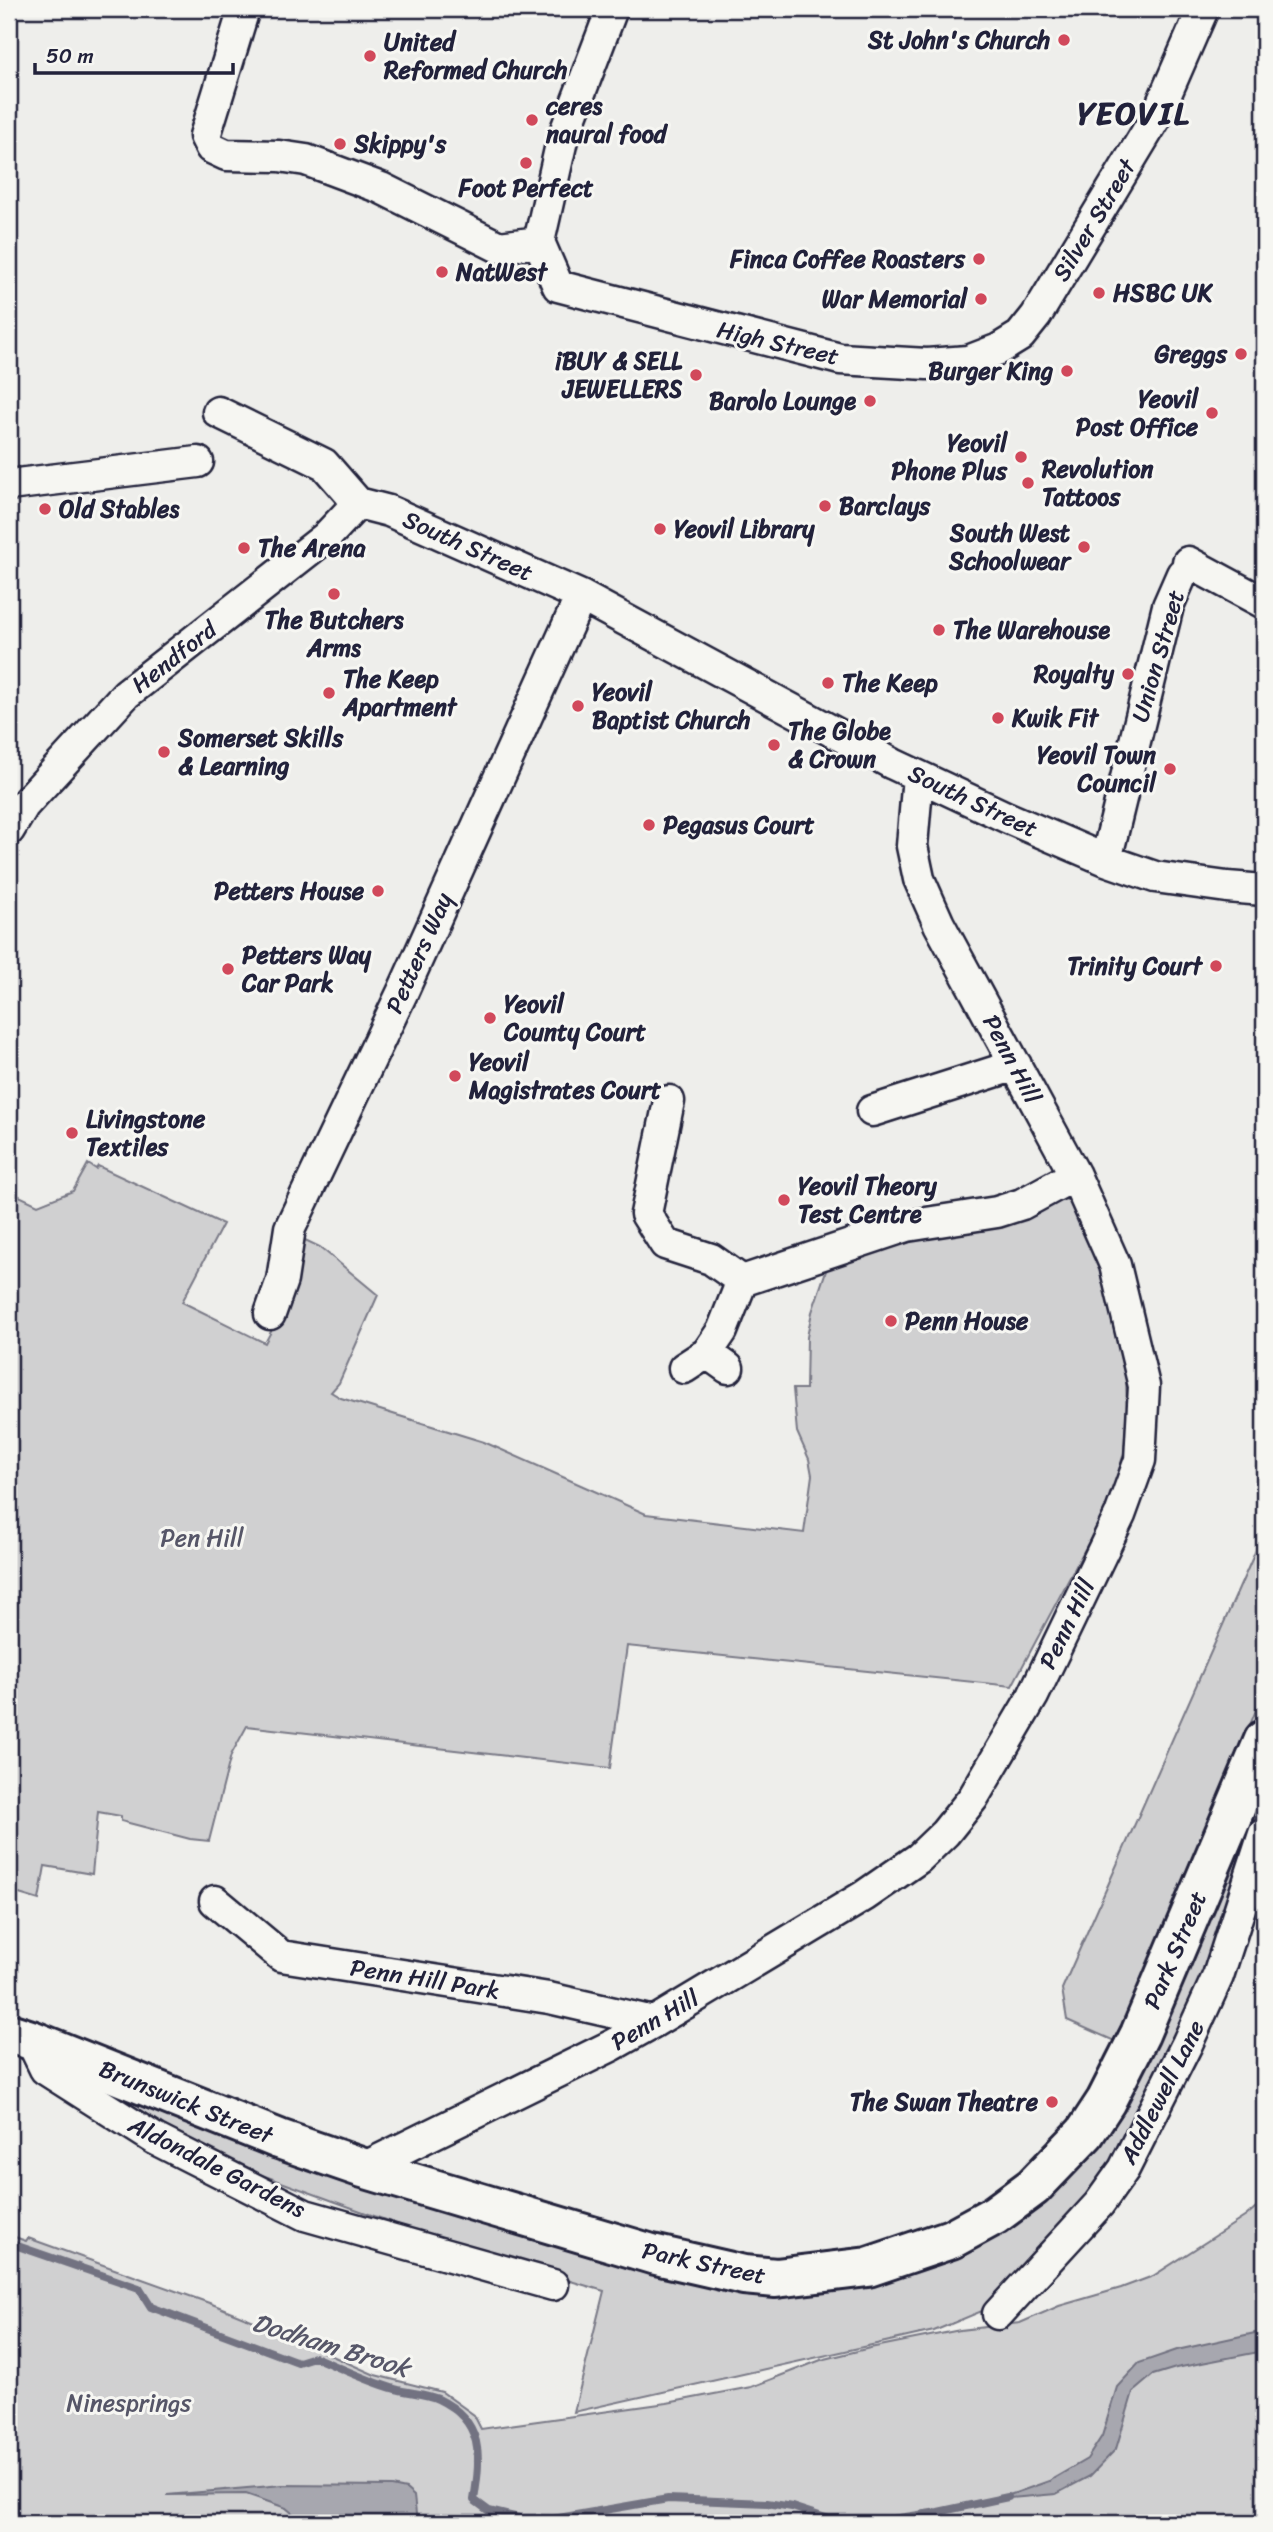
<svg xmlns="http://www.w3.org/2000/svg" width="1273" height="2532" viewBox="0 0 1273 2532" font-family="Sriracha,sans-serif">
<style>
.green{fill:#d0d0d1;stroke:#797986;stroke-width:2}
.water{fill:#a7a7af;stroke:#727281;stroke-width:2}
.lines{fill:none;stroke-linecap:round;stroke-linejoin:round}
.stream{stroke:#727281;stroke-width:8}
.street-casing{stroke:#22223b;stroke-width:35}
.secondary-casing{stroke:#22223b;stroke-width:44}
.street{stroke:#f6f6f2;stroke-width:30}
.secondary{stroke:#f6f6f2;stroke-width:38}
.poi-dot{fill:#d1495b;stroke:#f6f6f2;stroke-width:2.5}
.labels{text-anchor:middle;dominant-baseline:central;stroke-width:6;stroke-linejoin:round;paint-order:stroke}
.poi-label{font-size:24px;font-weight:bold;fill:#22223b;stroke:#f6f6f2;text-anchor:start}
.street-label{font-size:24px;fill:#22223b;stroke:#f6f6f2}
.park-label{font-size:24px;fill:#565668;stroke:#f6f6f2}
.water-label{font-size:26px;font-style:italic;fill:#575769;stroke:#f6f6f2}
.district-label{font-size:32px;font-weight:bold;letter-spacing:2px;fill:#22223b;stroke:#f6f6f2}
</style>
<rect width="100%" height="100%" fill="#eeeeeb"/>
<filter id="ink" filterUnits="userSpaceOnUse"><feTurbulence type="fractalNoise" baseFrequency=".0143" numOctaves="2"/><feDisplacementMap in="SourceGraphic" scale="14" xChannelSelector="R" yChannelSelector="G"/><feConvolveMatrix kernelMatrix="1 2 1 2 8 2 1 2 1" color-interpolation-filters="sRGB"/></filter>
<g filter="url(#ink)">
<path class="green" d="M 88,1164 L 96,1169 L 98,1166 L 223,1224 L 182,1302 L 265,1343 L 292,1292 L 303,1239 L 320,1247 L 378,1295 L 339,1383 L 331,1392 L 341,1398 L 484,1442 L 646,1514 L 804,1533 L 812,1475 L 809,1459 L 797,1432 L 793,1389 L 806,1389 L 807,1337 L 812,1312 L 831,1256 L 1057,1198 L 1065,1199 L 1080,1206 L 1114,1295 L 1126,1379 L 1127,1408 L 1124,1453 L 1110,1500 L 1101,1519 L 1012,1686 L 627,1646 L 610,1768 L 247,1726 L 231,1755 L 209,1841 L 190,1839 L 121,1821 L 121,1816 L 98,1812 L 92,1874 L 45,1866 L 39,1900 L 9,1891 L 9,1191 L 38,1205 L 73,1191 Z
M 1264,1532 L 1264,1691 L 1119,2043 L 1067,2020 L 1062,1989 Z
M 1264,1782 L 1264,1816 L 1259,1834 L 1183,2040 L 1095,2198 L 987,2309 L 934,2331 L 574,2412 L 604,2291 L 470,2251 L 232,2164 L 67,2070 L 797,2292 L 1074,2172 Z
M 1264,2200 L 1264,2523 L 9,2523 L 9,2235 L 26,2241 L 28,2238 L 212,2304 L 303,2341 L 312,2347 L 375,2375 L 442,2392 L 474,2415 L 481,2429 L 667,2403 L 751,2387 L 821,2360 L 870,2348 L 960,2330 L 1020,2323 L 1059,2306 L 1121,2288 L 1153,2276 L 1246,2216 Z"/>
<path class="water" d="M 1264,2331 L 1264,2351 L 1176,2368 L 1153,2375 L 1133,2392 L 1116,2449 L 1090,2476 L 1056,2494 L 998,2499 L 1049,2481 L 1087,2459 L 1102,2436 L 1117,2387 L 1139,2363 L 1177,2350 Z
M 282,2485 L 392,2486 L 406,2489 L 414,2496 L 417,2523 L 304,2523 L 286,2508 L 246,2494 L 167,2495 Z"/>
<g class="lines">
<path class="stream" d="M 9,2243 L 139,2288 L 151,2307 L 298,2362 L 314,2357 C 341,2368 367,2381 395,2389 C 408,2393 425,2393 438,2399 C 484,2421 481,2456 474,2500 L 489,2511 L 519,2518 L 553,2519 L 668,2499 L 767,2503 L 792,2507 L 838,2522 L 866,2523
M 867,2523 L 938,2512 L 1008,2497"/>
<g class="street-casing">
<path id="street" d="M 244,9 L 205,136 L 211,148 L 226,155 L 279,156 L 306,160 L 381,188 L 499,247 L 539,242
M 539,242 L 558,286 L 840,359 L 927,364 L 968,361 L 999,349 L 1020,336 L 1036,316 L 1156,117 L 1203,9
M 539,242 L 562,140 L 612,9
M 218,412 L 324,464 L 358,503
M 9,485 L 198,462
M 358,503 L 389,511 L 581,596 L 893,764 L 1006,817 L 1106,860 L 1155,877 L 1227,887 L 1264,890
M 1188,562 L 1264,603
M 9,830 L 24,805 L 126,694 L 326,537 L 358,503
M 1106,860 L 1168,606 L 1182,574
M 669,1101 L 646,1214 L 665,1244 L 711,1259 L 742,1281 L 907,1226 L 997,1212 L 1022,1204 L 1075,1175
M 872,1111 L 1016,1065
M 270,1314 L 282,1280 L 290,1228 L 403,991 L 581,596
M 707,1353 L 728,1368
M 684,1368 L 707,1353 L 722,1331 L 742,1281
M 215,1901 L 281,1956 L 549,1998 L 654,2022
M 31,2040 L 45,2069 L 155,2139 L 305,2215 L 553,2285
M 363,2168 L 613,2045 L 654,2022 L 864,1896 L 919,1858 L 945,1833 L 973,1798 L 1033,1696 L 1120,1515 L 1140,1460 L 1144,1386 L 1115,1265 L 1075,1175 L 939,924 L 919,879 L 912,846 L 918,776
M 998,2314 L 1099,2204 L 1124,2169 L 1187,2044 L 1218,1976 L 1264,1834"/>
</g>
<g class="secondary-casing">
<path id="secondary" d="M 9,2033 L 31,2040 L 279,2139 L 363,2168 L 652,2254 L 744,2275 L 776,2278 L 868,2267 L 951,2239 L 995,2215 L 1033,2187 L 1085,2133 L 1106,2101 L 1140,2034 L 1264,1740"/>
</g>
<use href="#street" class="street"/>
<use href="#secondary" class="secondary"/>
</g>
</g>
<g class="poi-dot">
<circle cx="1064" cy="40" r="7"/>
<circle cx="370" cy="56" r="7"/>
<circle cx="532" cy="120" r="7"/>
<circle cx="340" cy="144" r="7"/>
<circle cx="526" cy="163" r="7"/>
<circle cx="979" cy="259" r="7"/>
<circle cx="442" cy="272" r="7"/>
<circle cx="1099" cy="293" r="7"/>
<circle cx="981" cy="299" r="7"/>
<circle cx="1241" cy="354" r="7"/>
<circle cx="1067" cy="371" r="7"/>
<circle cx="696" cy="375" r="7"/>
<circle cx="870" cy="401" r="7"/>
<circle cx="1212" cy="413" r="7"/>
<circle cx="1021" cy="457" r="7"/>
<circle cx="1028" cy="483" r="7"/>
<circle cx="825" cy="506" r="7"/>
<circle cx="45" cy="509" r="7"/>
<circle cx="660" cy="529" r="7"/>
<circle cx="1084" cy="547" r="7"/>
<circle cx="244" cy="548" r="7"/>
<circle cx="334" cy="594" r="7"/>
<circle cx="939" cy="630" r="7"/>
<circle cx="1128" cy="674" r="7"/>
<circle cx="828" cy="683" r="7"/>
<circle cx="329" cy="693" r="7"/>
<circle cx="578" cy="706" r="7"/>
<circle cx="998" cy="718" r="7"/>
<circle cx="774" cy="745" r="7"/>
<circle cx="164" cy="752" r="7"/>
<circle cx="1170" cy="769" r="7"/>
<circle cx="649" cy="825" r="7"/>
<circle cx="378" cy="891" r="7"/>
<circle cx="1216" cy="966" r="7"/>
<circle cx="228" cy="969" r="7"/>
<circle cx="490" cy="1018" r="7"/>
<circle cx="455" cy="1076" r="7"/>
<circle cx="72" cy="1133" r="7"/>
<circle cx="784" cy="1200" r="7"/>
<circle cx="891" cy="1321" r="7"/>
<circle cx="1052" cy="2102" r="7"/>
</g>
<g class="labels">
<g class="poi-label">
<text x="1050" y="40" text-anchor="end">St John's Church</text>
<text x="384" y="42">United<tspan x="384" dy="28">Reformed Church</tspan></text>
<text x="546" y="106">ceres<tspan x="546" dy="28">naural food</tspan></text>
<text x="354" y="144">Skippy's</text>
<text x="526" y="188" text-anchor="middle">Foot Perfect</text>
<text x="965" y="259" text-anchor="end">Finca Coffee Roasters</text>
<text x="456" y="272">NatWest</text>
<text x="1113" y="293">HSBC UK</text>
<text x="967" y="299" text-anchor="end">War Memorial</text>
<text x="1227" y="354" text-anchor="end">Greggs</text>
<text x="682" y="361" text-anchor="end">iBUY &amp; SELL<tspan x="682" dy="28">JEWELLERS</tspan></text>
<text x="1053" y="371" text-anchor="end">Burger King</text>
<text x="1198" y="399" text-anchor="end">Yeovil<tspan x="1198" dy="28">Post Office</tspan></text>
<text x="856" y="401" text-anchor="end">Barolo Lounge</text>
<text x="1007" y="443" text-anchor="end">Yeovil<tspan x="1007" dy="28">Phone Plus</tspan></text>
<text x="1042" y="469">Revolution<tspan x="1042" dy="28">Tattoos</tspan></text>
<text x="839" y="506">Barclays</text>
<text x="59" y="509">Old Stables</text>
<text x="674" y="529">Yeovil Library</text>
<text x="1070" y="533" text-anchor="end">South West<tspan x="1070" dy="28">Schoolwear</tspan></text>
<text x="258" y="548">The Arena</text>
<text x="334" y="620" text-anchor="middle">The Butchers<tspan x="334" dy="28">Arms</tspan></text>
<text x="953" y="630">The Warehouse</text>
<text x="1114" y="674" text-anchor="end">Royalty</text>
<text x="343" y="679">The Keep<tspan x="343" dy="28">Apartment</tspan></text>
<text x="842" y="683">The Keep</text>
<text x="592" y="692">Yeovil<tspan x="592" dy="28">Baptist Church</tspan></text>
<text x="1012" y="718">Kwik Fit</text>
<text x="788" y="731">The Globe<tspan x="788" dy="28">&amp; Crown</tspan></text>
<text x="178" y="738">Somerset Skills<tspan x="178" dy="28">&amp; Learning</tspan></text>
<text x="1156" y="755" text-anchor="end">Yeovil Town<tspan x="1156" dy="28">Council</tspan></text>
<text x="663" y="825">Pegasus Court</text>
<text x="364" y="891" text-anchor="end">Petters House</text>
<text x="242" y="955">Petters Way<tspan x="242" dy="28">Car Park</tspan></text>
<text x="1202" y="966" text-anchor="end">Trinity Court</text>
<text x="504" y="1004">Yeovil<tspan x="504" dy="28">County Court</tspan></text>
<text x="469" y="1062">Yeovil<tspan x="469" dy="28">Magistrates Court</tspan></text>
<text x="86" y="1119">Livingstone<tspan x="86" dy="28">Textiles</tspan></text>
<text x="798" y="1186">Yeovil Theory<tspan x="798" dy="28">Test Centre</tspan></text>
<text x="905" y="1321">Penn House</text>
<text x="1038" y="2102" text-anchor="end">The Swan Theatre</text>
</g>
<g class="street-label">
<text transform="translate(1094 220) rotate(-59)">Silver Street</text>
<text transform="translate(778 343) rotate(13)">High Street</text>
<text transform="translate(468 546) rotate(24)">South Street</text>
<text transform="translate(1158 656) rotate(-74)">Union Street</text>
<text transform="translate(174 657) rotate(-38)">Hendford</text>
<text transform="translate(973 801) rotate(25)">South Street</text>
<text transform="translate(419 953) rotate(-66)">Petters Way</text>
<text transform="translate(1012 1059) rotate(62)">Penn Hill</text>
<text transform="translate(1067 1624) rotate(-64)">Penn Hill</text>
<text transform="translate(1175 1950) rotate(-67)">Park Street</text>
<text transform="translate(425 1979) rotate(9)">Penn Hill Park</text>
<text transform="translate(655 2020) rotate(-30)">Penn Hill</text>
<text transform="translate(1162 2092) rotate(-63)">Addlewell Lane</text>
<text transform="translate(186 2102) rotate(22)">Brunswick Street</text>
<text transform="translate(217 2167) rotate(27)">Aldondale Gardens</text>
<text transform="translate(704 2263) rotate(12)">Park Street</text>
</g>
<g class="park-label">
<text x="202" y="1538">Pen Hill</text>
<text x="129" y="2403">Ninesprings</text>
</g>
<g class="water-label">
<text transform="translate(331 2345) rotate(17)">Dodham Brook</text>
</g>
<g class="district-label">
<text x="1134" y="113">YEOVIL</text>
</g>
</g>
<rect width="1273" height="2532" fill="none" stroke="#f6f6f2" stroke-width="35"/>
<rect x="18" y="18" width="1238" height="2497" fill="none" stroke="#22223b" stroke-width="2.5" filter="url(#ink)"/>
<path d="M35 63v10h198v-10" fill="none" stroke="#22223b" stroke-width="3.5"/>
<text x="46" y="63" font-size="21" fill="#22223b" stroke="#f6f6f2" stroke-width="5" paint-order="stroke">50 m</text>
</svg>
